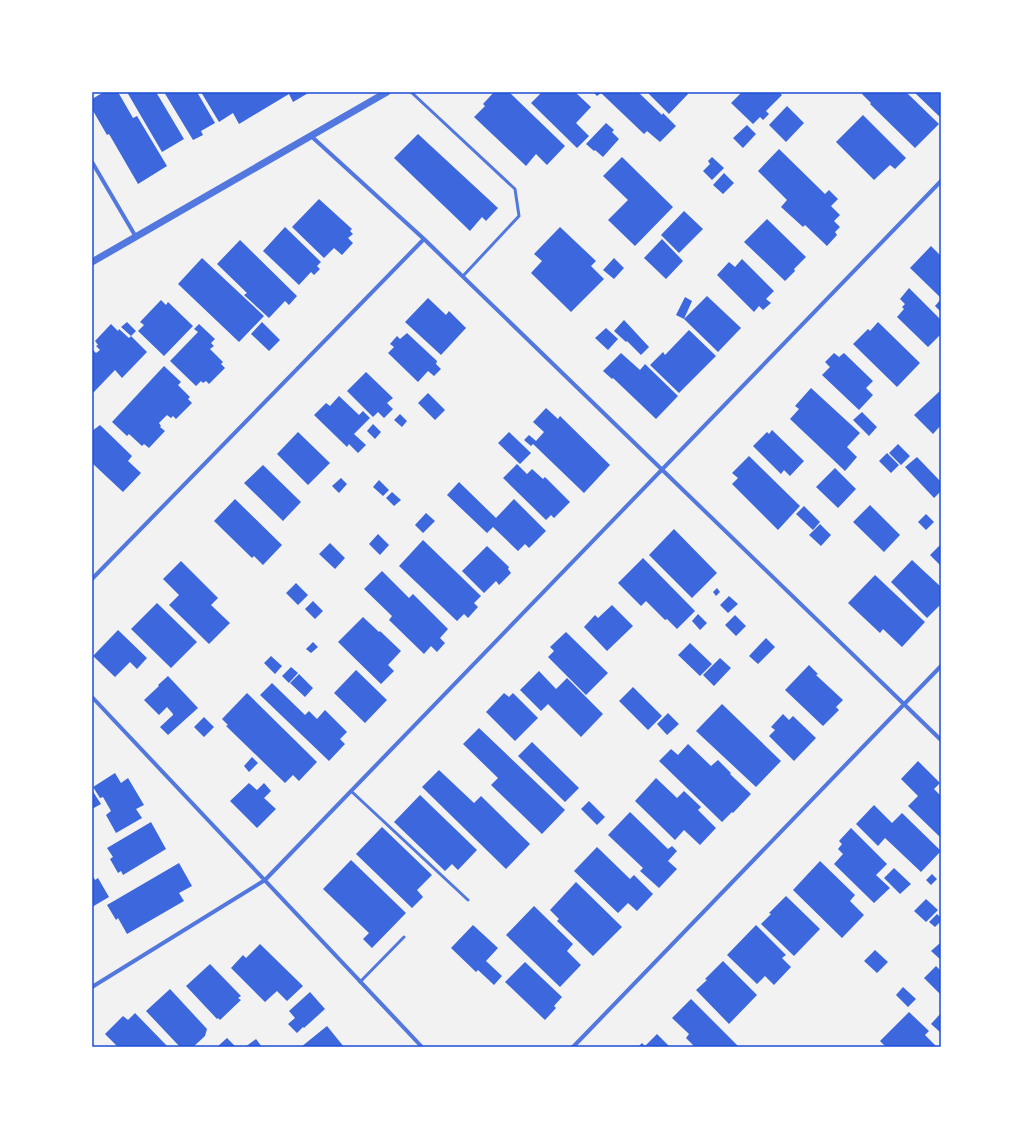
<svg xmlns="http://www.w3.org/2000/svg" width="1033" height="1139" viewBox="0 0 1033 1139" font-family="'Golos Text',sans-serif">
<style>
.building{fill:#3d67dc}
.lines{fill:none;stroke-linecap:round;stroke-linejoin:round}
.service{stroke:#5277de;stroke-width:3}
.minor{stroke:#5277de;stroke-width:4}
.tertiary{stroke:#5277de;stroke-width:7}
.neatline{fill:none;stroke:#1d4ed8;stroke-width:1.5}
</style>
<rect width="100%" height="100%" fill="#f2f2f2"/>
<path class="building" d="M 104,92 L 118,92 L 133,118 L 137,116 L 167,166 L 138,184 L 109,134 L 107,135 L 92,109 L 92,99 Z
M 127,92 L 156,92 L 184,139 L 162,152 Z
M 164,92 L 197,92 L 215,123 L 201,131 L 203,135 L 193,140 Z
M 201,92 L 310,92 L 293,102 L 289,94 L 239,124 L 233,113 L 219,122 Z
M 494,92 L 509,92 L 565,146 L 547,165 L 536,154 L 526,166 L 474,117 L 485,106 L 483,104 Z
M 542,92 L 575,92 L 591,107 L 576,123 L 589,136 L 577,148 L 531,103 Z
M 593,92 L 638,92 L 662,115 L 663,113 L 676,126 L 660,142 L 647,131 L 644,134 L 601,93 L 597,96 Z
M 647,92 L 687,92 L 688,94 L 669,114 Z
M 742,92 L 779,92 L 782,95 L 766,111 L 769,114 L 763,120 L 760,117 L 753,124 L 731,103 Z
M 864,92 L 906,92 L 939,124 L 915,148 L 870,104 L 871,103 L 862,94 Z
M 914,92 L 941,92 L 941,118 Z
M 787,106 L 804,123 L 786,142 L 769,125 Z
M 863,115 L 906,158 L 895,169 L 890,165 L 874,180 L 836,142 Z
M 606,123 L 614,130 L 612,132 L 619,139 L 603,157 L 595,150 L 594,151 L 586,144 Z
M 747,125 L 756,134 L 743,148 L 733,138 Z
M 418,134 L 498,208 L 486,221 L 482,217 L 470,231 L 394,158 Z
M 779,149 L 825,194 L 829,190 L 838,199 L 831,206 L 840,215 L 834,221 L 840,227 L 835,232 L 837,235 L 827,246 L 805,225 L 803,227 L 781,207 L 787,200 L 758,171 Z
M 622,157 L 673,207 L 635,246 L 608,220 L 628,200 L 603,176 Z
M 712,157 L 724,168 L 712,180 L 703,171 L 710,164 L 708,161 Z
M 724,173 L 734,183 L 723,194 L 713,185 Z
M 319,199 L 352,229 L 350,231 L 353,234 L 348,238 L 353,243 L 342,255 L 334,248 L 324,258 L 292,227 Z
M 684,211 L 703,229 L 679,253 L 661,235 Z
M 767,219 L 806,257 L 794,269 L 795,271 L 785,281 L 744,242 Z
M 285,227 L 321,262 L 317,266 L 320,269 L 314,275 L 311,272 L 299,285 L 263,251 Z
M 560,227 L 596,261 L 591,266 L 604,279 L 571,312 L 531,273 L 542,261 L 534,254 Z
M 662,239 L 683,261 L 666,279 L 644,258 Z
M 240,240 L 297,296 L 289,305 L 285,301 L 269,318 L 244,295 L 247,293 L 217,264 Z
M 931,246 L 941,256 L 941,298 L 910,268 Z
M 202,258 L 264,316 L 239,342 L 178,284 Z
M 614,258 L 624,268 L 614,279 L 603,270 Z
M 742,259 L 774,291 L 766,299 L 771,303 L 763,310 L 759,306 L 754,312 L 717,275 L 729,262 L 735,267 Z
M 909,288 L 941,320 L 941,334 L 928,347 L 897,317 L 904,309 L 902,307 L 905,304 L 900,299 Z
M 707,296 L 741,328 L 718,352 L 684,319 Z
M 685,297 L 692,301 L 684,319 L 676,315 Z
M 428,298 L 446,315 L 449,311 L 466,328 L 441,355 L 405,322 Z
M 941,299 L 941,312 L 935,306 Z
M 161,300 L 166,305 L 168,302 L 193,326 L 164,356 L 138,331 L 144,325 L 140,322 Z
M 624,320 L 649,347 L 641,355 L 627,341 L 626,342 L 614,331 Z
M 127,322 L 136,331 L 131,336 L 121,327 Z
M 262,322 L 280,340 L 269,351 L 251,334 Z
M 878,322 L 920,363 L 897,387 L 853,344 L 868,329 L 870,331 Z
M 111,324 L 118,331 L 119,329 L 129,338 L 131,336 L 147,352 L 122,378 L 115,370 L 92,394 L 92,349 L 96,353 L 100,350 L 96,346 L 98,345 L 95,341 Z
M 199,324 L 215,339 L 211,343 L 214,346 L 210,349 L 223,362 L 221,364 L 225,368 L 209,384 L 206,381 L 203,383 L 201,381 L 196,386 L 170,361 L 198,332 L 194,329 Z
M 606,328 L 618,339 L 608,350 L 595,338 Z
M 689,330 L 716,356 L 679,393 L 650,365 L 663,352 L 665,355 Z
M 407,333 L 437,361 L 436,364 L 441,369 L 434,376 L 428,371 L 418,382 L 388,353 L 394,347 L 390,344 L 397,336 L 400,339 Z
M 621,353 L 640,370 L 645,364 L 678,396 L 656,419 L 613,378 L 612,379 L 603,371 Z
M 834,353 L 839,357 L 844,353 L 873,381 L 866,388 L 873,395 L 859,410 L 822,375 L 830,367 L 825,362 Z
M 164,366 L 181,382 L 178,385 L 190,397 L 188,399 L 192,403 L 176,419 L 173,416 L 171,418 L 167,415 L 159,423 L 161,426 L 160,427 L 165,431 L 149,448 L 144,444 L 142,446 L 129,434 L 127,436 L 112,422 Z
M 366,372 L 393,398 L 387,403 L 393,409 L 384,418 L 378,412 L 373,417 L 347,391 Z
M 811,388 L 860,433 L 847,447 L 857,457 L 845,471 L 790,419 L 799,409 L 795,406 Z
M 941,390 L 941,425 L 933,434 L 914,415 Z
M 428,393 L 445,410 L 435,420 L 418,403 Z
M 339,396 L 359,415 L 363,411 L 370,418 L 354,434 L 366,445 L 358,453 L 349,444 L 347,447 L 314,415 L 326,403 L 330,406 Z
M 546,408 L 558,419 L 560,416 L 610,465 L 584,493 L 533,444 L 531,446 L 524,440 L 529,435 L 536,441 L 544,432 L 533,422 Z
M 862,412 L 877,427 L 869,436 L 853,420 Z
M 400,414 L 407,421 L 402,427 L 394,420 Z
M 373,424 L 381,432 L 375,439 L 367,431 Z
M 100,425 L 132,456 L 128,461 L 141,473 L 123,492 L 92,463 L 92,431 Z
M 772,430 L 804,461 L 790,476 L 784,470 L 781,474 L 753,446 L 767,432 L 769,434 Z
M 298,432 L 330,463 L 308,485 L 277,454 Z
M 509,432 L 531,453 L 520,464 L 498,443 Z
M 898,444 L 910,456 L 901,465 L 889,453 Z
M 887,453 L 899,465 L 891,473 L 879,461 Z
M 749,456 L 800,506 L 778,530 L 732,484 L 738,478 L 732,473 Z
M 917,457 L 941,482 L 941,491 L 934,498 L 905,467 Z
M 517,464 L 527,474 L 532,469 L 543,479 L 545,477 L 570,502 L 554,518 L 551,515 L 546,520 L 503,478 Z
M 263,465 L 301,502 L 283,521 L 244,483 Z
M 835,468 L 856,489 L 838,508 L 816,487 Z
M 341,478 L 347,484 L 339,493 L 332,486 Z
M 379,480 L 389,490 L 383,496 L 373,487 Z
M 459,482 L 496,518 L 514,499 L 546,531 L 529,548 L 525,544 L 518,551 L 493,527 L 487,533 L 447,495 Z
M 392,492 L 401,500 L 394,506 L 386,498 Z
M 235,499 L 282,545 L 263,565 L 254,556 L 252,558 L 214,521 Z
M 870,505 L 900,535 L 884,552 L 853,522 Z
M 804,506 L 820,522 L 813,530 L 796,514 Z
M 426,513 L 435,521 L 423,533 L 415,525 Z
M 926,514 L 934,522 L 926,530 L 918,522 Z
M 820,524 L 831,535 L 821,546 L 809,535 Z
M 674,529 L 717,573 L 692,598 L 649,555 Z
M 378,534 L 389,545 L 380,555 L 369,544 Z
M 423,540 L 481,596 L 474,603 L 478,607 L 468,618 L 464,614 L 457,621 L 399,566 Z
M 330,543 L 345,558 L 335,569 L 319,554 Z
M 941,544 L 941,566 L 930,555 Z
M 487,546 L 509,567 L 508,569 L 511,573 L 499,585 L 496,581 L 484,593 L 462,571 Z
M 643,558 L 695,611 L 677,629 L 667,619 L 665,620 L 646,601 L 641,606 L 618,583 Z
M 912,560 L 941,587 L 941,604 L 927,618 L 891,582 Z
M 181,561 L 218,598 L 211,605 L 230,623 L 209,644 L 169,605 L 179,595 L 163,579 Z
M 382,571 L 409,598 L 413,594 L 448,629 L 440,638 L 445,643 L 437,652 L 431,646 L 424,654 L 389,620 L 392,616 L 364,589 Z
M 875,575 L 925,622 L 902,647 L 883,629 L 880,633 L 848,603 Z
M 296,583 L 308,595 L 298,605 L 286,593 Z
M 717,588 L 720,592 L 716,596 L 713,592 Z
M 729,596 L 738,604 L 728,613 L 720,605 Z
M 313,601 L 323,611 L 315,619 L 305,609 Z
M 157,603 L 197,642 L 171,668 L 131,629 Z
M 612,605 L 633,626 L 607,651 L 584,627 L 595,615 L 598,618 Z
M 698,614 L 707,623 L 700,630 L 692,621 Z
M 735,615 L 746,626 L 736,636 L 725,625 Z
M 363,617 L 379,632 L 380,631 L 401,651 L 388,665 L 394,671 L 381,684 L 338,642 Z
M 118,630 L 147,658 L 137,669 L 130,662 L 115,677 L 93,656 Z
M 566,632 L 608,673 L 586,695 L 548,657 L 554,651 L 550,647 Z
M 766,638 L 775,647 L 758,664 L 749,656 Z
M 313,642 L 318,647 L 311,653 L 306,649 Z
M 690,643 L 712,664 L 700,676 L 678,655 Z
M 271,656 L 282,666 L 275,674 L 264,663 Z
M 720,658 L 731,668 L 714,686 L 703,675 Z
M 809,665 L 818,674 L 816,675 L 843,700 L 836,707 L 839,710 L 823,726 L 785,690 Z
M 291,667 L 298,673 L 289,683 L 282,676 Z
M 356,670 L 387,700 L 365,723 L 334,693 Z
M 539,671 L 556,689 L 567,678 L 603,714 L 581,737 L 548,704 L 541,711 L 520,690 Z
M 299,674 L 313,688 L 305,697 L 290,683 Z
M 168,676 L 198,708 L 168,735 L 160,727 L 173,715 L 173,714 L 167,707 L 159,715 L 144,700 L 159,686 L 158,685 Z
M 272,683 L 305,715 L 309,711 L 317,719 L 325,710 L 347,732 L 340,739 L 345,744 L 329,761 L 260,695 Z
M 633,687 L 662,716 L 648,730 L 619,701 Z
M 247,693 L 317,762 L 299,781 L 293,775 L 285,783 L 226,726 L 228,725 L 222,719 Z
M 504,693 L 509,697 L 513,693 L 538,718 L 515,741 L 486,712 Z
M 722,704 L 781,761 L 756,787 L 696,731 Z
M 668,713 L 679,724 L 667,735 L 657,724 Z
M 783,714 L 789,720 L 793,716 L 816,738 L 794,761 L 769,736 L 775,730 L 771,727 Z
M 204,717 L 214,727 L 204,737 L 194,727 Z
M 479,728 L 565,810 L 542,834 L 491,785 L 498,778 L 463,744 Z
M 532,742 L 579,788 L 565,802 L 518,756 Z
M 688,744 L 711,766 L 718,760 L 731,773 L 730,774 L 751,794 L 733,813 L 732,812 L 722,822 L 659,761 L 671,749 L 678,755 Z
M 252,757 L 258,763 L 249,772 L 244,766 Z
M 918,761 L 940,783 L 934,789 L 941,796 L 941,838 L 908,806 L 918,796 L 901,779 Z
M 439,770 L 474,803 L 481,796 L 530,844 L 506,869 L 422,787 Z
M 115,773 L 121,783 L 128,778 L 144,805 L 136,809 L 142,818 L 116,833 L 106,815 L 111,811 L 103,797 L 100,798 L 93,787 Z
M 656,778 L 677,798 L 684,791 L 701,807 L 698,810 L 716,828 L 700,845 L 684,830 L 675,840 L 635,801 Z
M 249,783 L 257,790 L 264,783 L 271,791 L 264,798 L 276,809 L 257,828 L 230,801 Z
M 92,790 L 101,804 L 92,809 Z
M 420,795 L 477,850 L 458,870 L 452,864 L 445,871 L 394,822 Z
M 589,801 L 605,817 L 597,825 L 581,809 Z
M 874,805 L 892,823 L 902,813 L 941,851 L 921,872 L 885,838 L 878,846 L 856,824 Z
M 630,812 L 668,849 L 672,846 L 677,851 L 668,861 L 677,869 L 659,888 L 640,871 L 643,868 L 608,835 Z
M 151,822 L 166,849 L 123,875 L 121,871 L 118,873 L 110,859 L 113,857 L 107,848 Z
M 382,827 L 432,875 L 417,890 L 423,897 L 412,908 L 356,854 Z
M 851,828 L 887,864 L 876,875 L 890,888 L 874,903 L 834,864 L 843,854 L 838,849 L 842,844 L 839,841 Z
M 597,847 L 630,879 L 634,875 L 653,894 L 637,911 L 628,903 L 618,913 L 574,871 Z
M 351,860 L 406,913 L 372,948 L 363,939 L 369,933 L 323,889 Z
M 820,861 L 855,895 L 850,901 L 864,915 L 842,938 L 793,890 Z
M 179,863 L 192,886 L 179,893 L 184,901 L 127,934 L 118,918 L 116,920 L 107,905 Z
M 894,868 L 911,884 L 900,894 L 884,878 Z
M 92,874 L 95,880 L 98,878 L 109,897 L 92,907 Z
M 932,874 L 937,879 L 931,885 L 926,880 Z
M 576,882 L 622,927 L 593,956 L 557,921 L 559,919 L 550,910 Z
M 786,896 L 820,929 L 794,956 L 761,924 L 771,914 L 769,913 Z
M 926,899 L 938,910 L 926,922 L 914,911 Z
M 534,906 L 573,944 L 567,951 L 581,965 L 560,987 L 506,935 Z
M 937,914 L 941,918 L 941,921 L 935,927 L 929,922 Z
M 473,925 L 498,948 L 486,961 L 502,976 L 494,985 L 478,970 L 476,972 L 451,948 Z
M 756,925 L 786,955 L 782,958 L 791,967 L 774,985 L 765,976 L 757,984 L 727,955 Z
M 940,943 L 941,944 L 941,960 L 931,951 Z
M 260,944 L 303,986 L 287,1001 L 277,991 L 265,1002 L 231,968 L 243,955 L 246,958 Z
M 875,950 L 888,962 L 877,973 L 864,961 Z
M 723,961 L 757,995 L 729,1024 L 696,990 L 707,980 L 705,979 Z
M 525,962 L 562,997 L 554,1006 L 556,1008 L 545,1020 L 505,982 Z
M 210,964 L 241,996 L 238,998 L 241,1000 L 220,1020 L 218,1018 L 217,1019 L 186,986 Z
M 936,966 L 941,971 L 941,995 L 924,978 Z
M 903,987 L 916,999 L 908,1007 L 896,995 Z
M 170,989 L 207,1029 L 205,1036 L 193,1047 L 180,1047 L 146,1011 Z
M 310,992 L 325,1009 L 304,1028 L 303,1027 L 297,1033 L 288,1024 L 295,1018 L 289,1011 Z
M 691,999 L 739,1047 L 695,1047 L 686,1038 L 689,1034 L 672,1018 Z
M 909,1012 L 929,1031 L 925,1035 L 937,1047 L 886,1047 L 880,1041 Z
M 135,1013 L 168,1047 L 118,1047 L 105,1034 L 123,1016 L 128,1020 Z
M 941,1013 L 941,1033 L 931,1024 Z
M 327,1026 L 344,1047 L 301,1047 Z
M 657,1034 L 670,1047 L 638,1047 L 642,1043 L 645,1046 Z
M 227,1038 L 236,1047 L 217,1047 Z
M 256,1039 L 262,1047 L 245,1047 Z"/>
<g class="lines">
<path class="service" d="M 411,92 L 515,189 L 519,216 L 463,276
M 351,791 L 468,900
M 360,982 L 404,937"/>
<path class="minor" d="M 311,136 L 424,239 L 941,740
M 92,162 L 136,237
M 92,579 L 424,239
M 92,697 L 422,1047
M 92,987 L 265,880 L 941,181
M 573,1047 L 941,666"/>
<path class="tertiary" d="M 92,262 L 387,92"/>
</g>
<rect width="1033" height="1139" fill="none" stroke="#ffffff" stroke-width="186"/>
<rect x="93" y="93" width="847" height="953" class="neatline"/>
</svg>
